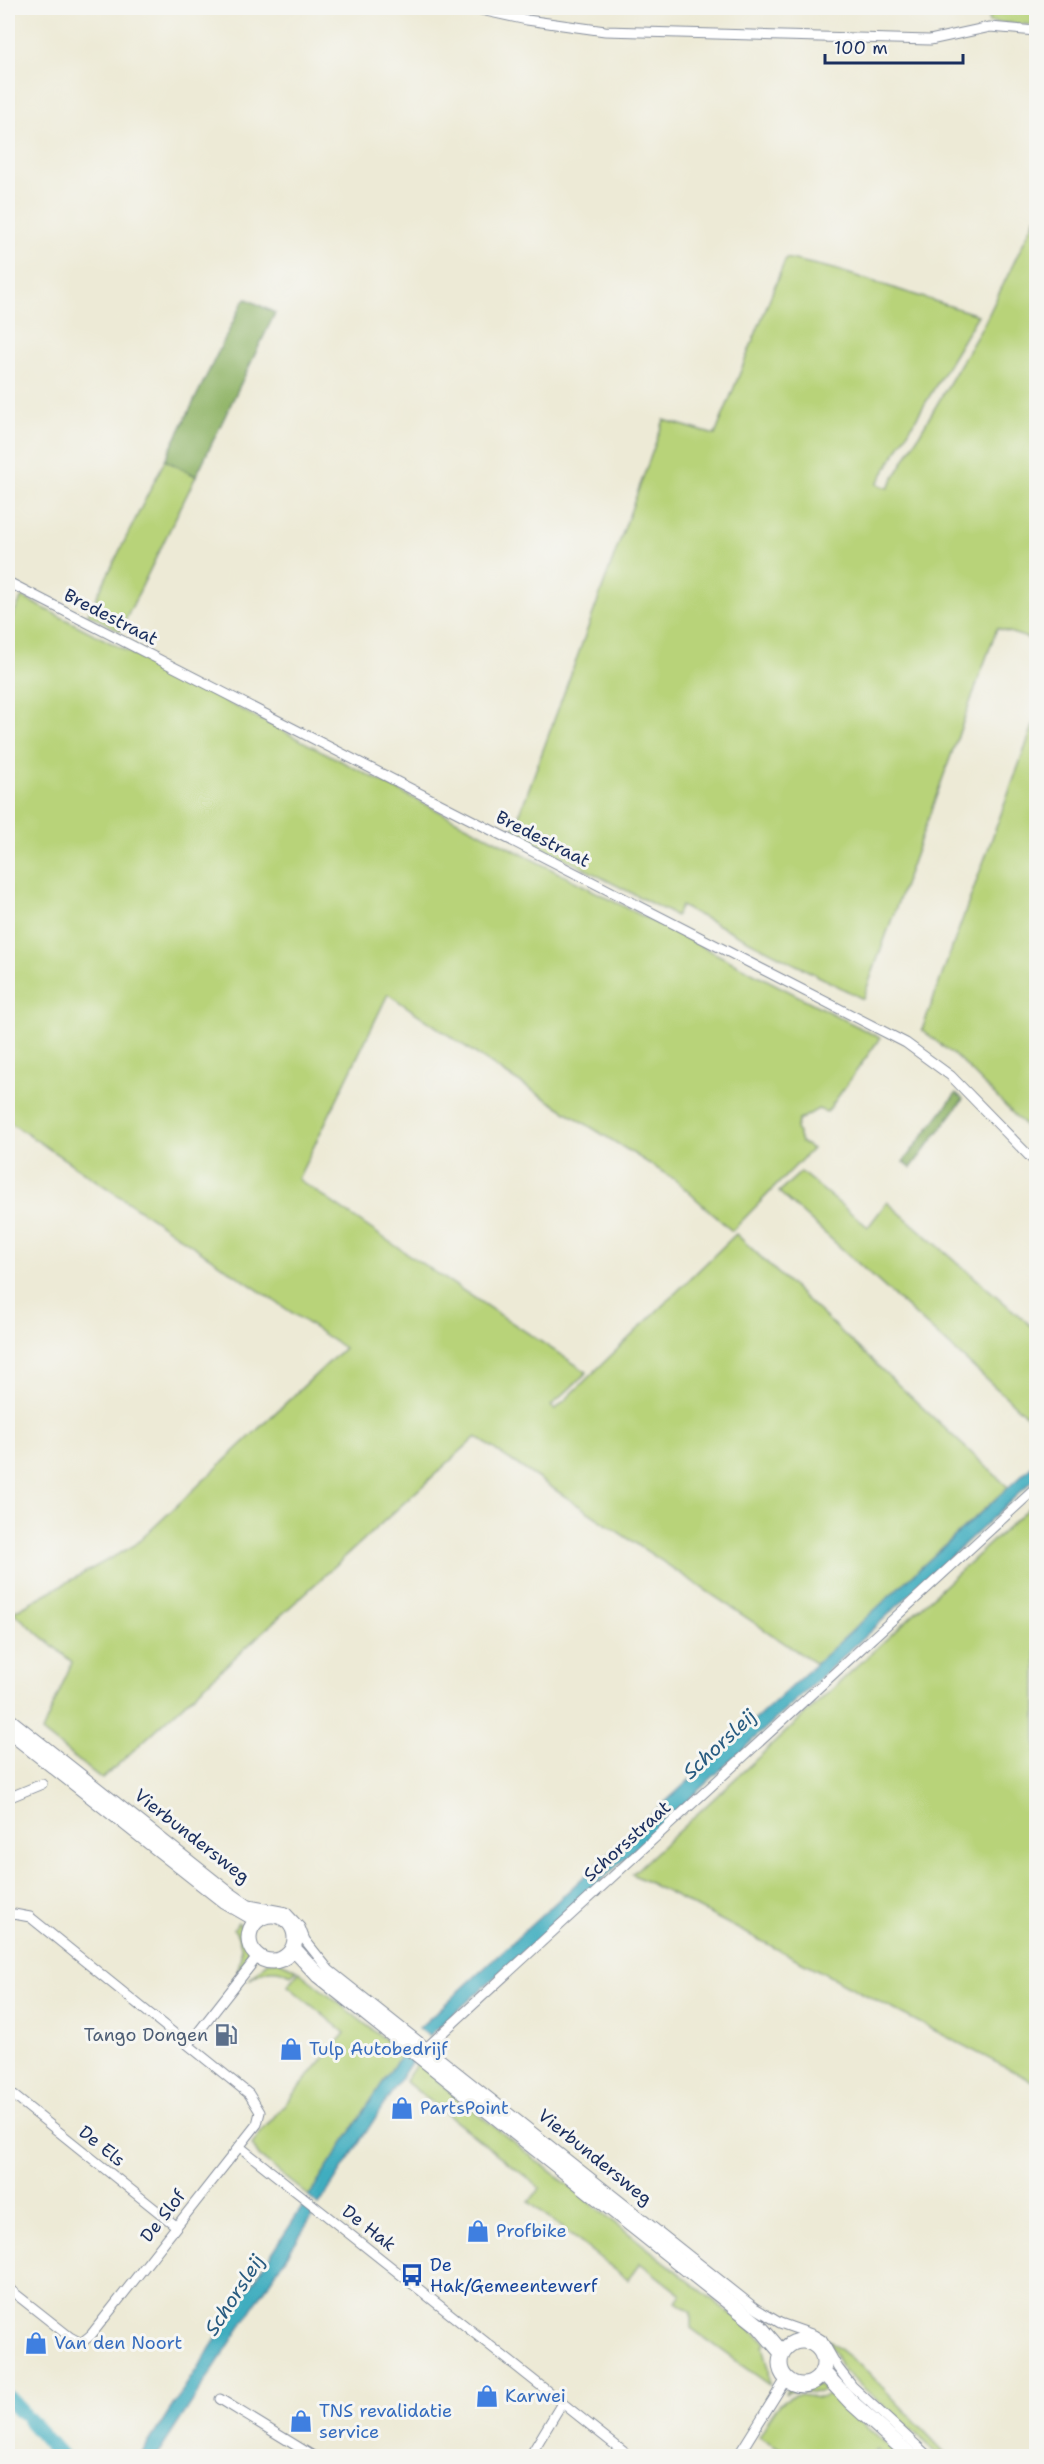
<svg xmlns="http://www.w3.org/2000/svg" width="1044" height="2464" viewBox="0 0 1044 2464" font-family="'Shantell Sans',sans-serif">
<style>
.green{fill:#b8d379;stroke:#6a816c;stroke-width:1.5}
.forest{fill:#92b569;stroke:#567264;stroke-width:1.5}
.water{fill:#41adbf;stroke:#2e6e8e;stroke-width:1.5}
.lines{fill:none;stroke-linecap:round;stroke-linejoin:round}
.river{stroke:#41adbf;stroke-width:16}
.minor-casing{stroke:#848c9a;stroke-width:11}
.primary-casing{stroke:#848c9a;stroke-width:17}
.minor{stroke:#fff;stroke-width:9}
.primary{stroke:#fff;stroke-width:15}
.labels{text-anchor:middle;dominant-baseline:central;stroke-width:6;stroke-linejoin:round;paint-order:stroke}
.street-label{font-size:18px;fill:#1b2f5e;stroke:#f6f6f2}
.service-label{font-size:18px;fill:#4e5e75;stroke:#f6f6f2;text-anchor:end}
.shop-label{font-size:18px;fill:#366cbe;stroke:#f6f6f2;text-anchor:start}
.transit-label{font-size:18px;fill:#164399;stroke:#f6f6f2;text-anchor:start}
.water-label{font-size:20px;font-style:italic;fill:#285b80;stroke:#f6f6f2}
</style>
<rect width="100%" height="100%" fill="#f6f6f2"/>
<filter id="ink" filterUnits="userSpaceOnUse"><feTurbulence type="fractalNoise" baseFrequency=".0167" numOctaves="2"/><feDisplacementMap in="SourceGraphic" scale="12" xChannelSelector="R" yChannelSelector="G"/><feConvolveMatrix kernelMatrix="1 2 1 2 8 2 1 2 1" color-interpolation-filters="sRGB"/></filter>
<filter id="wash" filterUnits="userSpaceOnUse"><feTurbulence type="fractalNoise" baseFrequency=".008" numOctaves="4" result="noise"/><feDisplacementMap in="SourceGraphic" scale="24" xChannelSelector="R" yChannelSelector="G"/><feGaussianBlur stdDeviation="1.35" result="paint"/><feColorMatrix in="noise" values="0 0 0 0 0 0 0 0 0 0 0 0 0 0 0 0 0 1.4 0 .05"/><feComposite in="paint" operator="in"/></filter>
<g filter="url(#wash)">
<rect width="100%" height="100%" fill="#edead6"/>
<path class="green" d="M 990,8 L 1036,8 L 1036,25 L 989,22 Z
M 1036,217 L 1036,641 L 997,628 L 863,999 L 681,906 L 676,916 L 513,832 L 664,420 L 715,435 L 786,258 L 834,269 L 978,315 L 877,484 L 888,488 L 984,324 Z
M 165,460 L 196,476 L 120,631 L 88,614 Z
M 22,597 L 880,1038 L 827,1112 L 818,1109 L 799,1120 L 796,1128 L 801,1142 L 812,1149 L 732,1231 L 674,1179 L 506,1074 L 388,994 L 298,1179 L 400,1249 L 587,1372 L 551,1406 L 555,1410 L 736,1234 L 1008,1487 L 816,1664 L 476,1437 L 102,1779 L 42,1732 L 72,1662 L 13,1612 L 135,1545 L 344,1348 L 8,1121 L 8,625 Z
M 1036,718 L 1036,1137 L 960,1060 L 922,1030 Z
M 801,1172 L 868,1227 L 887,1202 L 1036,1330 L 1036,1424 L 779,1192 Z
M 1036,1501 L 1036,2083 L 632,1874 Z
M 238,1922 C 255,1938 250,1955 237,1972 C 242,1956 244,1944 234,1929 Z
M 279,1961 L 297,1970 L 291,1975 C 274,1966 264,1969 249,1980 L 267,1962 Z
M 299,1972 L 402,2053 L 309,2196 L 259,2156 L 252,2145 L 257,2137 L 345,2033 L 288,1986 Z
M 417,2063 L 454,2095 L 766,2342 L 763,2346 L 769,2368 L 770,2385 L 691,2328 L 691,2312 L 676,2302 L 681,2295 L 640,2263 L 628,2280 L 529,2202 L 540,2188 L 405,2081 Z
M 822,2335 L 868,2372 L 948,2456 L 941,2456 L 844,2371 L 829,2342 Z
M 813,2382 L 826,2390 C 814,2397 800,2386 785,2394 L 789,2388 Z
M 830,2394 L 900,2456 L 884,2456 L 877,2450 L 872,2456 L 794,2456 L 759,2437 C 770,2418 781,2390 807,2396 C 817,2398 822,2400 830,2394 Z"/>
<path class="forest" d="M 247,299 L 275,313 L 196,476 L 165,460 L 243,302 Z
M 956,1093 L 963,1099 L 911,1168 L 903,1162 Z"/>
<path class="water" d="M 1036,1462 L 1036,1477 L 1029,1484 L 552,1926 L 429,2036 L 419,2028 Z
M 402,2053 L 412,2061 L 319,2205 L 309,2196 Z
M 304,2204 L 315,2212 L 157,2456 L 140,2456 Z"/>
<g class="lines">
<path class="river" d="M 8,2398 L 22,2413
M 29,2420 L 61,2456"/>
</g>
</g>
<g filter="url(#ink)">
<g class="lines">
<g class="minor-casing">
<path id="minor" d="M 472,8 L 527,20 L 605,31 L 930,40 L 990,27 L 1036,31
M 8,582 L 906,1043 L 951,1076 L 1036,1163
M 8,1716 L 229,1891 L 249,1905 L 286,1912 L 300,1927 L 305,1940 L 329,1970 L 755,2308 L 780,2323 L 814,2335 L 822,2340 L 838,2368 L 852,2386 L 928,2456
M 8,1798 L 42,1784
M 8,1917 L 14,1914 L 30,1917 L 249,2094 L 260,2112 L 257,2124 L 91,2335 L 81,2343 L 70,2337 L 8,2288
M 189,2044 L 258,1956
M 426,2048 L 1036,1488
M 8,2091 L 176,2226
M 240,2147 L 629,2456
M 220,2399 L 313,2456
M 530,2456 L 562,2403
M 738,2456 L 786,2379"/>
</g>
<g class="primary-casing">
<path id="primary" d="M 8,1730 L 225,1901 L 258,1920
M249 1938a23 23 0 1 1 46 0a23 23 0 1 1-46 0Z
M 293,1948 L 318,1975 L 759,2326 L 782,2353
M780 2363a22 22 0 1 1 44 0a22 22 0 1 1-44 0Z
M 822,2371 L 851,2402 L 911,2456"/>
</g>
<use href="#minor" class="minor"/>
<use href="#primary" class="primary"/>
</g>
</g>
<defs>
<g id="fuel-bare" transform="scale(1.8)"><path d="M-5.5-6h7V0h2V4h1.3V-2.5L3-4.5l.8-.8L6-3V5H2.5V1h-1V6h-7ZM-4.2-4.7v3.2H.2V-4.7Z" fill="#5c6f8a" stroke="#f6f6f2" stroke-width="2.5" paint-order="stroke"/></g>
<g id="shop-bare" transform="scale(1.8)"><path d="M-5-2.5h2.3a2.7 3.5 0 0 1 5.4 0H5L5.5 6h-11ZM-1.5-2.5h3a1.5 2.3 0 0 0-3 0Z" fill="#3f7fe0" stroke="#f6f6f2" stroke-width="2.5" paint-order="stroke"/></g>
<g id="bus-bare" transform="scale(1.8)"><path d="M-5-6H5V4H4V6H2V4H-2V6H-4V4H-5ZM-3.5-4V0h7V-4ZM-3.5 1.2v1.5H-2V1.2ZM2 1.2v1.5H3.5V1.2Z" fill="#1a4fb4" stroke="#f6f6f2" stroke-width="2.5" paint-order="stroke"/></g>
</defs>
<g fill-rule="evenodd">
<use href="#fuel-bare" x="226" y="2035"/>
<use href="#shop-bare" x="291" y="2049"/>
<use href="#shop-bare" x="402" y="2108"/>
<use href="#shop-bare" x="478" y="2231"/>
<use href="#bus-bare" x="412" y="2275"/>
<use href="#shop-bare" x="36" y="2343"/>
<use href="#shop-bare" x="487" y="2396"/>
<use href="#shop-bare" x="301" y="2421"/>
</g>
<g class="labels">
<g class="street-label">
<text transform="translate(111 617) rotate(27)">Bredestraat</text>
<text transform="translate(543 839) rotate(27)">Bredestraat</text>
<text transform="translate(192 1836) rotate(38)">Vierbundersweg</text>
<text transform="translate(627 1841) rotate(-42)">Schorsstraat</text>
<text transform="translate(102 2146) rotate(39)">De Els</text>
<text transform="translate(595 2157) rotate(39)">Vierbundersweg</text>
<text transform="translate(163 2216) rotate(-52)">De Slof</text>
<text transform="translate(369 2228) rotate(38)">De Hak</text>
</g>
<g class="service-label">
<text x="208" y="2035">Tango Dongen</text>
</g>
<g class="shop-label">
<text x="309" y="2049">Tulp Autobedrijf</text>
<text x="420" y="2108">PartsPoint</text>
<text x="496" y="2231">Profbike</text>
<text x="54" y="2343">Van den Noort</text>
<text x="505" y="2396">Karwei</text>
<text x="319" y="2411">TNS revalidatie<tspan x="319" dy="21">service</tspan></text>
</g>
<g class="transit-label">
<text x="430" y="2265">De<tspan x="430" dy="21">Hak/Gemeentewerf</tspan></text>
</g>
<g class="water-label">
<text transform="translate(719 1744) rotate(-43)">Schorsleij</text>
<text transform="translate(234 2295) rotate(-57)">Schorsleij</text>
</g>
</g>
<rect width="1044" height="2464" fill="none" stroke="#f6f6f2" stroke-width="30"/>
<path d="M825 54v9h138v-9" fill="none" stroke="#1b2f5e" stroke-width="3"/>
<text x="834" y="54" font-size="18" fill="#1b2f5e" stroke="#f6f6f2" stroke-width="4.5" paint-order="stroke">100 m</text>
</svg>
